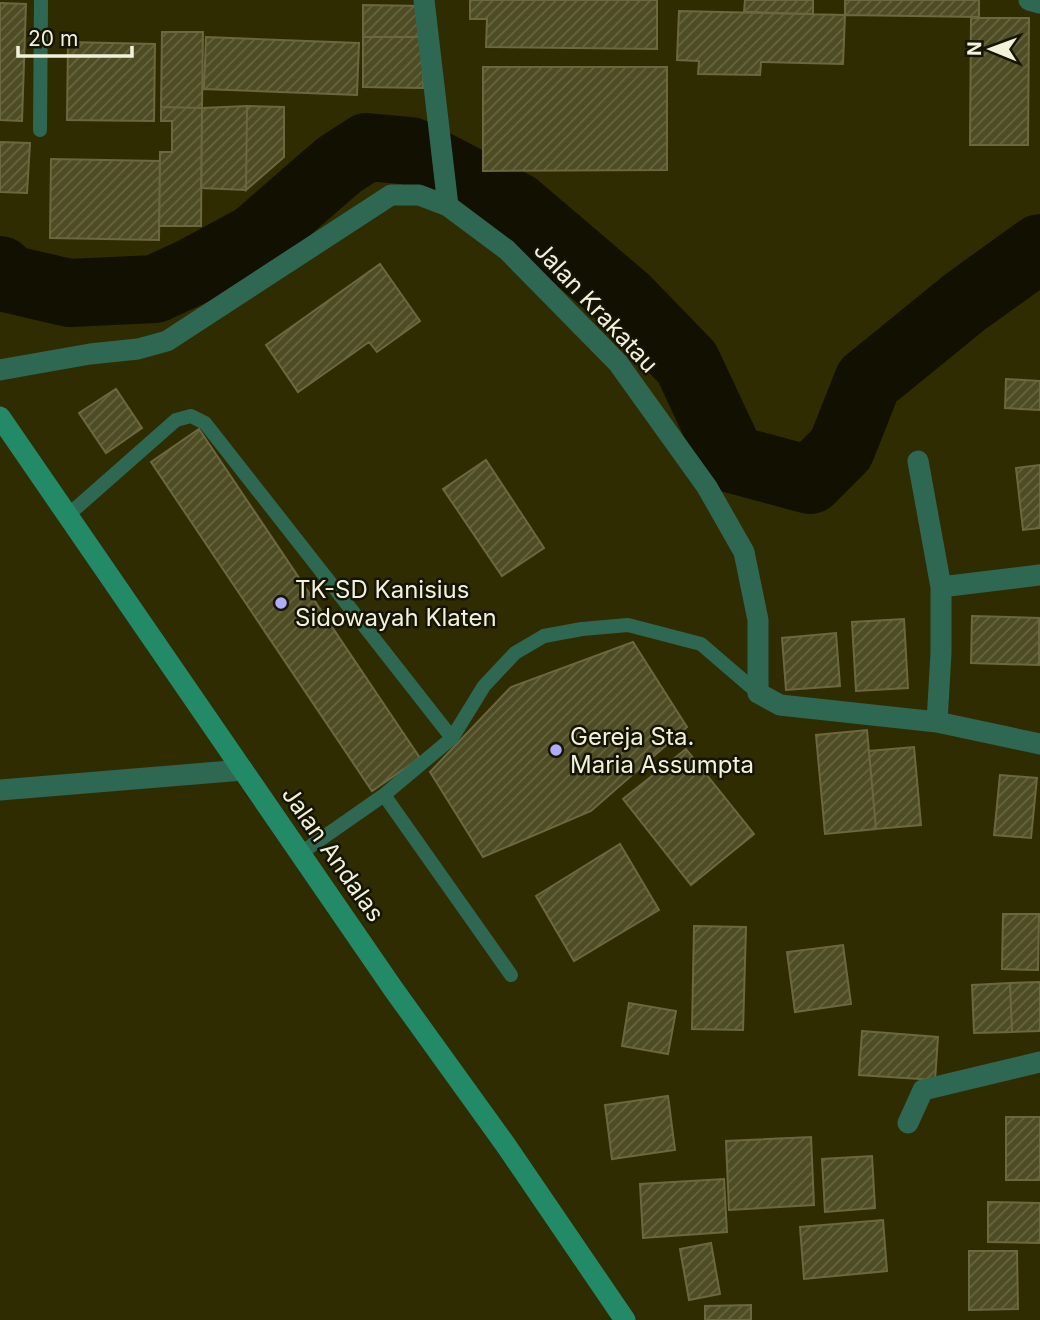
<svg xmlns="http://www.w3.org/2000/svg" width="1040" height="1320" viewBox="0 0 1040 1320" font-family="Inter,sans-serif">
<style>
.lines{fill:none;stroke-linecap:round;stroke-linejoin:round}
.river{stroke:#121000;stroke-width:68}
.building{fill:url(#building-hatch);stroke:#6b6840;stroke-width:2}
.lane{stroke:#2f6852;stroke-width:14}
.street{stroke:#2f6852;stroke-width:21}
.secondary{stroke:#238a67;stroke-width:21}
.poi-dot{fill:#b0aefa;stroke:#161405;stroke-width:2.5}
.labels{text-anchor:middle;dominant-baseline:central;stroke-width:5;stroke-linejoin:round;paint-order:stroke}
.street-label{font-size:24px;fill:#f2f2db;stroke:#161405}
.poi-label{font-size:24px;fill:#f2f2db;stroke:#161405;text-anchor:start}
</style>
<defs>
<pattern id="building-hatch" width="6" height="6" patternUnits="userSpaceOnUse" patternTransform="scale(1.75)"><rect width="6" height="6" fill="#4e4c23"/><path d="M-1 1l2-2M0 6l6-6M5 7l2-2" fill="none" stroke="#686642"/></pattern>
</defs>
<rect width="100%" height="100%" fill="#302c02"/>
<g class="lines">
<path class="river" d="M 0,270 L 9,279 L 69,293 L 155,289 L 196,270 L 255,238 L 339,165 L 367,147 L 411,151 L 516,206 L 625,299 L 687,363 L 732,459 L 810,480 L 841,449 L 868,381 L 965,302 L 1040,248"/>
</g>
<path class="building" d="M 470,0 L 657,0 L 657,49 L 486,47 L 487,19 L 470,19 Z
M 745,0 L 813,0 L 813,14 L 744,12 Z
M 845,0 L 979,0 L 979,17 L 845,15 Z
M 0,3 L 26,4 L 22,121 L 0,120 Z
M 363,5 L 424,6 L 424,37 L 363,37 Z
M 679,11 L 845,15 L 843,64 L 761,62 L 760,75 L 698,74 L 699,61 L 677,60 Z
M 971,18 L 1029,18 L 1028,145 L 970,145 Z
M 162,32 L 203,32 L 202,108 L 161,107 Z
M 206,37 L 359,43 L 357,95 L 204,89 Z
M 363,37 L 424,37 L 423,88 L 363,87 Z
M 68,42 L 155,44 L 154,121 L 67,120 Z
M 483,67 L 667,67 L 667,170 L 483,171 Z
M 247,106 L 246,190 L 201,188 L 202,108 Z
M 247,106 L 284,107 L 284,157 L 246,190 Z
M 161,107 L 202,108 L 201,226 L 159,226 L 160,152 L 172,152 L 172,121 L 161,121 Z
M 0,142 L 30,143 L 27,193 L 0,192 Z
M 51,159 L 160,161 L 159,240 L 50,238 Z
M 380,264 L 420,321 L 377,352 L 369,342 L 298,392 L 266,345 Z
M 1006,379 L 1040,381 L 1040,410 L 1005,408 Z
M 116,389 L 142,428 L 106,453 L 79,413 Z
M 199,429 L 420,758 L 372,791 L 151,462 Z
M 486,460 L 544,548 L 502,576 L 443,489 Z
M 1040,465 L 1040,528 L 1023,530 L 1016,468 Z
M 972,616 L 1039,618 L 1039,665 L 971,663 Z
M 904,619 L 908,688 L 856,691 L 852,622 Z
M 836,633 L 840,686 L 786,690 L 782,638 Z
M 633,642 L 687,727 L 591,811 L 483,857 L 430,772 L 511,687 Z
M 867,730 L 876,829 L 825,834 L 816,735 Z
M 914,747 L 921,825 L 876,829 L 869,751 Z
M 686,749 L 754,834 L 691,885 L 623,799 Z
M 1000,775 L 1037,778 L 1031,838 L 994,835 Z
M 620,844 L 659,910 L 574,961 L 536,896 Z
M 1003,914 L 1039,914 L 1038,970 L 1002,969 Z
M 694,926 L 746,927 L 743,1030 L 692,1029 Z
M 843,945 L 851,1004 L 795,1012 L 787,952 Z
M 1040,982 L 1040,1031 L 1012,1032 L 1010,983 Z
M 1010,983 L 1012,1032 L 974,1033 L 972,985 Z
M 629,1003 L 676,1011 L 668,1054 L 622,1046 Z
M 862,1031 L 938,1037 L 935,1080 L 859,1075 Z
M 668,1096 L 675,1150 L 612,1159 L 605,1105 Z
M 1006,1117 L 1040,1117 L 1040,1180 L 1006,1180 Z
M 811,1137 L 814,1205 L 729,1210 L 726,1141 Z
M 872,1156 L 875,1208 L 825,1212 L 822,1159 Z
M 724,1179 L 727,1232 L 643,1238 L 640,1184 Z
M 988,1202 L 1040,1203 L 1040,1243 L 988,1242 Z
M 883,1220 L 887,1271 L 804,1279 L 800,1227 Z
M 711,1243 L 720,1294 L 689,1300 L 680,1249 Z
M 969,1251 L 1017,1251 L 1018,1309 L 969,1310 Z
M 751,1305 L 751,1320 L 705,1320 L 705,1306 Z"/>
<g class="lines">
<path class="lane" d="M 40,130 L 41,0
M 67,516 L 176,420 L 191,416 L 205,423 L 452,738
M 384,795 L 511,975
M 301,853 L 384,795 L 452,738 L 484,686 L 515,653 L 544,636 L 582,629 L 628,625 L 701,644 L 758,693"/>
<path class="street" d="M 424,0 L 448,206
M 1029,0 L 1040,3
M 0,370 L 90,354 L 138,349 L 167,341 L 391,195 L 419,195 L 448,206 L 507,250 L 618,363 L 707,487 L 744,552 L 758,620 L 758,693 L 780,705 L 937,722 L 1040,744
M 918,461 L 941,587
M 937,722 L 941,653 L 941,587 L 1040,575
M 0,790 L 243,770
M 908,1123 L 923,1090 L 1040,1062"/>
<path class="secondary" d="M 0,417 L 394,990 L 505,1144 L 625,1320"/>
</g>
<g class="poi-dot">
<circle cx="281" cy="603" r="7"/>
<circle cx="556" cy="750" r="7"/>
</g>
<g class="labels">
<g class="street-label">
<text transform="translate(596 307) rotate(47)">Jalan Krakatau</text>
<text transform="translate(333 854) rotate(55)">Jalan Andalas</text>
</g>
<g class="poi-label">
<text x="295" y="589">TK-SD Kanisius<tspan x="295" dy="28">Sidowayah Klaten</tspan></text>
<text x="570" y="736">Gereja Sta.<tspan x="570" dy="28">Maria Assumpta</tspan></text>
</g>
</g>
<g transform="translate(991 49) rotate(271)" stroke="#161405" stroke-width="5" paint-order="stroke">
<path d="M0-5L12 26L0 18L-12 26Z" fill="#f2f2db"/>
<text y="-10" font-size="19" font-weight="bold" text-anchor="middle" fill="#f2f2db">N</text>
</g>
<path d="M18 46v10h114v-10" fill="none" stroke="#f2f2db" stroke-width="3.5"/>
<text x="28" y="46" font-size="21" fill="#f2f2db" stroke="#161405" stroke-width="5" paint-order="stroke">20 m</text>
</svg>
